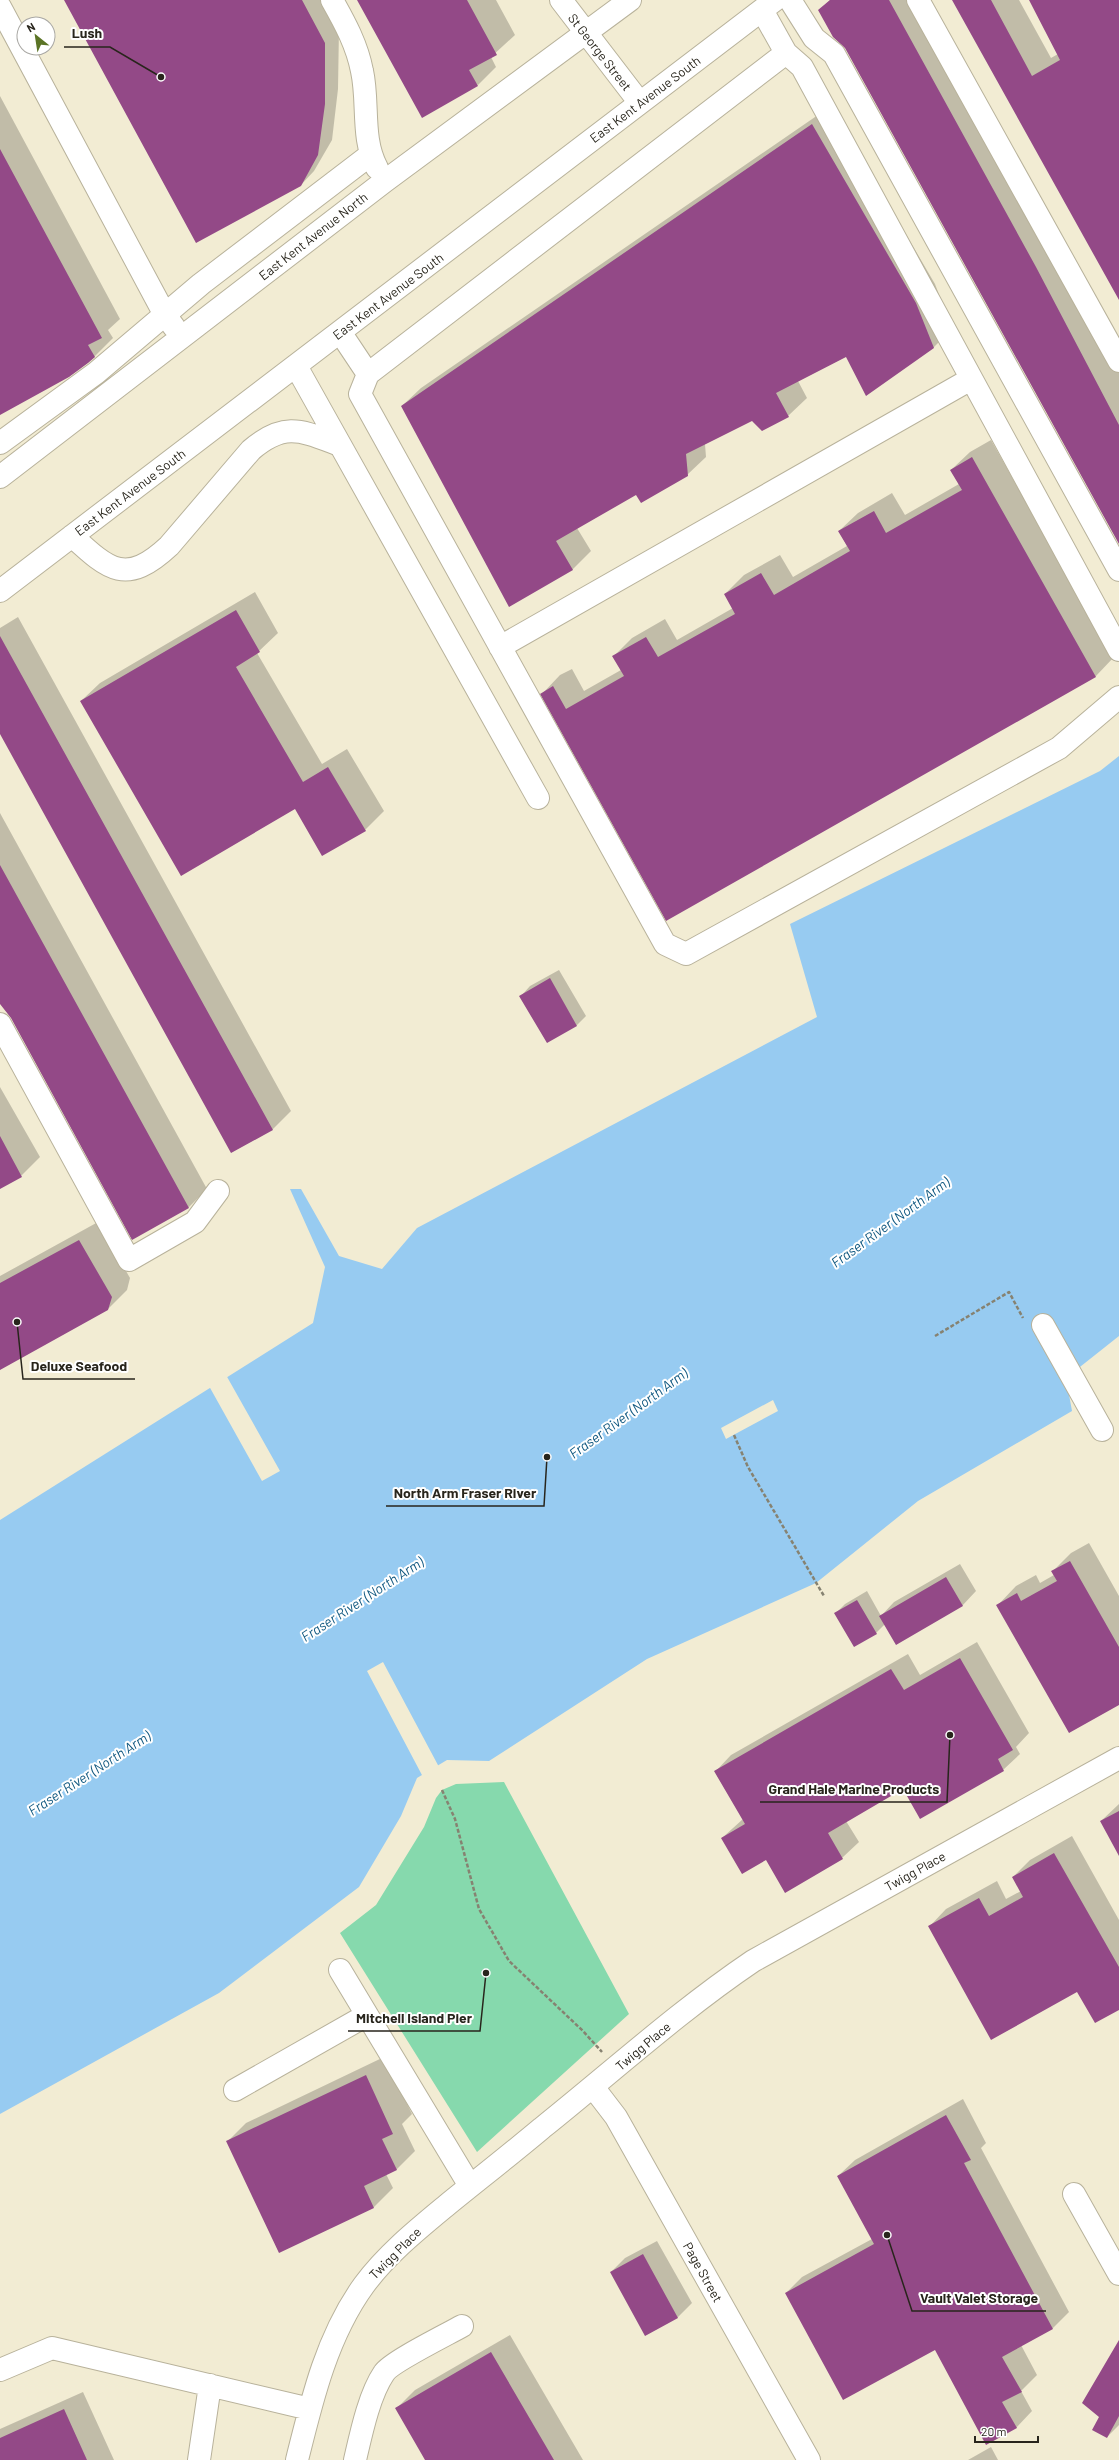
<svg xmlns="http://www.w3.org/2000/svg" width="1119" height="2460" viewBox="0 0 1119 2460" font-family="Barlow,sans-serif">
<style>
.green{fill:#86d9ad}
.water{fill:#97cbf1}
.pier{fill:#f2ecd3}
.shadow{fill:#0003}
.building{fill:#934987}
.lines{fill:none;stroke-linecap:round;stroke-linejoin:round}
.minor-casing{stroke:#b8b29b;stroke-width:24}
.path{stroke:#868271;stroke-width:2.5;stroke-dasharray:4 2;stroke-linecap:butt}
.minor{stroke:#fff;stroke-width:22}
.labels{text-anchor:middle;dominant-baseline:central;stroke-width:4;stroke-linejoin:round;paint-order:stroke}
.street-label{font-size:13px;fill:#28251c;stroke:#fff}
.water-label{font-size:14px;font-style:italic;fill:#115981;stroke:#fff}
.leader{fill:none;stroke:#28251c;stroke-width:1.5}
.callout-dot{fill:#28251c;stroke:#fff;stroke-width:1.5}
.callout-label{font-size:14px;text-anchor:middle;font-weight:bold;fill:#28251c;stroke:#fff;stroke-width:4;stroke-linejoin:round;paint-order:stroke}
</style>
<rect width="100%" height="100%" fill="#f2ecd3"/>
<path class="green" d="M 504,1782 L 629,2014 L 477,2152 L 340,1933 L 376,1905 L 424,1827 L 436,1798 L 442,1790 L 456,1784 Z"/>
<path class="water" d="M 1119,756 L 1119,1336 L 1066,1378 L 1072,1411 L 918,1501 L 816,1583 L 647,1659 L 489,1761 L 447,1760 L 417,1778 L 401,1816 L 359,1887 L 219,1993 L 0,2114 L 0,1520 L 313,1323 L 325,1267 L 290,1189 L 301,1189 L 339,1256 L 382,1269 L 417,1228 L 817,1017 L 790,924 L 1100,771 Z"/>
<path class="pier" d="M 226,1375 L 280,1471 L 262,1481 L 209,1386 Z
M 773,1400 L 778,1411 L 726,1439 L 721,1428 Z
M 383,1662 L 439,1767 L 423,1777 L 367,1671 Z"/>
<path class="shadow" d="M 65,0 L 323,0 L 339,28 L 338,89 L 332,140 L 314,171 L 300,186 Z
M 358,0 L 496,0 L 515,35 L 491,57 L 496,67 L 478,85 Z
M 830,0 L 918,0 L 1119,371 L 1119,542 L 846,47 L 819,11 Z
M 953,0 L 1019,0 L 1051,58 L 1058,54 L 1030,0 L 1119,0 L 1119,298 Z
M 0,96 L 120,319 L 108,330 L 113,338 L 94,357 L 0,413 Z
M 831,106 L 935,284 L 952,329 L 933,348 L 847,356 L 798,381 L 807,398 L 788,416 L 752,420 L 705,444 L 706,457 L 687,475 L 636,494 L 577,528 L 591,551 L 572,570 L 402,406 L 421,388 Z
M 991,440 L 1114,657 L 1096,676 L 667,919 L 542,694 L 560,675 L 572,669 L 584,691 L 621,670 L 614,656 L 632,638 L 665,619 L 677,640 L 733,608 L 725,594 L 744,575 L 780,555 L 793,577 L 847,546 L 839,531 L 858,513 L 892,493 L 905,515 L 959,484 L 951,470 L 970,452 Z
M 255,592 L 278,633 L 257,653 L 322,764 L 347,749 L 384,811 L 365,830 L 295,808 L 81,701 L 100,683 Z
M 18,617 L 291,1111 L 273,1129 L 232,1152 L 0,732 L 0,628 Z
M 0,813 L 207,1189 L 189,1207 L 133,1238 L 12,1017 L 0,1002 Z
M 559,970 L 586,1016 L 577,1025 L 547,1042 L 521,996 L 530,986 Z
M 0,1087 L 40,1157 L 21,1176 L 0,1187 Z
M 98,1222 L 130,1278 L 127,1290 L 108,1309 L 0,1369 L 0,1276 Z
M 1089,1543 L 1119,1596 L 1119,1704 L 998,1605 L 1016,1586 L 1036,1575 L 1040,1583 L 1054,1575 L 1052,1572 L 1071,1553 Z
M 960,1564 L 976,1591 L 962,1606 L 885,1624 L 876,1633 L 854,1646 L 836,1613 L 845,1604 L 867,1591 L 881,1616 L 894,1602 Z
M 977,1642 L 1029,1733 L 1016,1747 L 1020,1754 L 1003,1770 L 903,1788 L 846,1821 L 859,1842 L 842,1858 L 766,1859 L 722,1838 L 743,1819 L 715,1772 L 731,1755 L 908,1654 L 920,1675 Z
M 1119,1804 L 1119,1853 L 1101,1821 Z
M 1072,1836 L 1119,1920 L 1119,2009 L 929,1927 L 946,1909 L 997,1881 L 1006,1899 L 1021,1891 L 1013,1877 L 1030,1860 Z
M 384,2057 L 412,2114 L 402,2124 L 415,2151 L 396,2170 L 386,2174 L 393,2188 L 374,2207 L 279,2252 L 228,2141 L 246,2123 Z
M 963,2099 L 986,2143 L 981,2148 L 1069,2312 L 1053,2328 L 1021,2345 L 1037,2375 L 1021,2391 L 1032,2411 L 1016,2428 L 936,2348 L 786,2293 L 802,2277 L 872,2239 L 838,2176 L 855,2160 Z
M 657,2241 L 692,2303 L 678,2317 L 646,2335 L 611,2272 L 625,2258 Z
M 510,2335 L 583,2460 L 427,2460 L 397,2408 L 415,2390 Z
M 1119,2348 L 1119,2425 L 1107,2437 L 1100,2417 Z
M 83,2392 L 114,2460 L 0,2460 L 0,2429 Z
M 991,2447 L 998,2460 L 968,2460 Z"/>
<path class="building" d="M 64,0 L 302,0 L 325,43 L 325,104 L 318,155 L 301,186 L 196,243 Z
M 357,0 L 467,0 L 497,55 L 469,70 L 478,86 L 422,118 Z
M 830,0 L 889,0 L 1036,267 L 1119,425 L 1119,544 L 845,48 L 833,37 L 818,10 Z
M 952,0 L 991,0 L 1032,76 L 1060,60 L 1029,0 L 1119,0 L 1119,300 Z
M 812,124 L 916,303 L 934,348 L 866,396 L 846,357 L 776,393 L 789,417 L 762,431 L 752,421 L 686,454 L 688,476 L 641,503 L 636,495 L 556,541 L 573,570 L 509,607 L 401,406 Z
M 0,149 L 102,338 L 88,345 L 95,357 L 88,363 L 69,377 L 0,415 Z
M 972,457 L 1096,677 L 666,921 L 540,694 L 553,686 L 566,709 L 624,676 L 612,656 L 646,637 L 658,657 L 735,614 L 724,594 L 761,573 L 774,595 L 850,551 L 838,531 L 874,511 L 886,533 L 962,490 L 950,470 Z
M 236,610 L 260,652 L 236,667 L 303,782 L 328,767 L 366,831 L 322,856 L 295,809 L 181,876 L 80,701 Z
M 0,636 L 273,1130 L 231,1153 L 0,734 Z
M 0,865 L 189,1208 L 132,1240 L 11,1018 L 0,1004 Z
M 550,978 L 577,1026 L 547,1043 L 519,996 Z
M 0,1136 L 22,1177 L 0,1189 Z
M 79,1240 L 112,1297 L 108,1310 L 0,1370 L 0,1283 Z
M 1070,1561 L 1119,1647 L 1119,1705 L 1069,1733 L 996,1605 L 1017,1593 L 1021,1601 L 1057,1581 L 1051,1571 Z
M 946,1577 L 963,1606 L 896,1645 L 879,1616 Z
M 857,1600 L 877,1634 L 854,1647 L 834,1613 Z
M 960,1658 L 1013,1750 L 998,1759 L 1004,1771 L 920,1819 L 903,1789 L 828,1833 L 843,1859 L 785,1893 L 766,1860 L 742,1874 L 721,1838 L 745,1824 L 714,1771 L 891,1669 L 904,1690 Z
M 1119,1811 L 1119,1856 L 1100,1821 Z
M 1054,1853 L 1119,1967 L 1119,2010 L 1095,2023 L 1077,1992 L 991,2040 L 928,1926 L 979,1898 L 989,1916 L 1023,1897 L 1012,1877 Z
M 366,2075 L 393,2134 L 382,2139 L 397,2170 L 364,2186 L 374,2208 L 279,2253 L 226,2141 Z
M 946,2115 L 971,2160 L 964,2163 L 1053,2329 L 1002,2357 L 1022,2392 L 1002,2402 L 1017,2428 L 986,2445 L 935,2350 L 843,2400 L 785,2293 L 874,2244 L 837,2176 Z
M 643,2254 L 678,2318 L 645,2336 L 610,2272 Z
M 1119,2340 L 1119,2416 L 1107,2438 L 1092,2430 L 1099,2417 L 1082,2403 Z
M 491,2352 L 554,2460 L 425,2460 L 395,2408 Z
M 64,2409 L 87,2460 L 0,2460 L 0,2438 Z"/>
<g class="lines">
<g class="minor-casing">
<path id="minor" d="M 332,0 C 345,23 357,45 362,71 C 369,102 361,139 377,168
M 561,0 L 640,103
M 790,0 L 814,38 L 834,54 L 1119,570
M 918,0 L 1119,361
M 0,7 L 165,315 L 174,327
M 762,10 L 786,53 L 802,67 L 1119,650
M 340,332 L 368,374 L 360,394 L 665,944 L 686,954 L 1059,748 L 1119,697
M 296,366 L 538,798
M 368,374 L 786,53
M 0,443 L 96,373 L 201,284 L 370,155
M 0,477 L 385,181 L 630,0
M 72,536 C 109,570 126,586 169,546 L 251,450 C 285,421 302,431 340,445
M 0,591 L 775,0
M 500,647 L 971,379
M 0,1024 L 129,1260 L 195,1222 L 218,1191
M 1043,1325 L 1102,1430
M 340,1970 L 470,2186
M 593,2087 L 616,2117 L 809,2460
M 235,2090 L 367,2015
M 1074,2194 L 1119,2274
M 0,2370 L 52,2348 L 310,2409
M 199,2460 L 210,2385
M 297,2460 C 312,2399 327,2336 364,2285 C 387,2254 418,2229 447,2205 C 479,2179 511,2154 542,2128 C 612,2072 679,2011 753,1961 L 1119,1758
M 355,2460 C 361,2434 369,2395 384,2373 C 391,2362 448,2334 462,2326"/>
</g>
<path class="path" d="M 935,1336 L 1009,1292 L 1023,1318
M 734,1435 L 748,1467 L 824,1596
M 442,1790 L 455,1819 L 479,1909 L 509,1961 L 583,2031 L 602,2052"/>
<use href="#minor" class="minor"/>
</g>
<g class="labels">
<g class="street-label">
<text transform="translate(600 52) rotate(52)">St George Street</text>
<text transform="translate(645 99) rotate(-37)">East Kent Avenue South</text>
<text transform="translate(313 236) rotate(-38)">East Kent Avenue North</text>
<text transform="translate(388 296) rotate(-37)">East Kent Avenue South</text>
<text transform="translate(130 492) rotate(-37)">East Kent Avenue South</text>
<text transform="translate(915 1871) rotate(-29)">Twigg Place</text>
<text transform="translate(643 2046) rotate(-40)">Twigg Place</text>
<text transform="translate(395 2253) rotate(-45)">Twigg Place</text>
<text transform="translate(703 2272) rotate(61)">Page Street</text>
</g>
<g class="water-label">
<text transform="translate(890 1222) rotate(-36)">Fraser River (North Arm)</text>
<text transform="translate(628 1413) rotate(-36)">Fraser River (North Arm)</text>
<text transform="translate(362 1599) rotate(-33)">Fraser River (North Arm)</text>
<text transform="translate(89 1773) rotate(-33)">Fraser River (North Arm)</text>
</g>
</g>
<path class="leader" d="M161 77L110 47H64M17 1322L23 1379H135M547 1457L544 1506H386M950 1735L947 1802H760M486 1973L480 2031H348M887 2235L912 2311H1046"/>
<g class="callout-dot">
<circle cx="161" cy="77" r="4"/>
<circle cx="17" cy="1322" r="4"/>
<circle cx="547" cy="1457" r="4"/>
<circle cx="950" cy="1735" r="4"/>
<circle cx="486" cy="1973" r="4"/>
<circle cx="887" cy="2235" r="4"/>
</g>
<g class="callout-label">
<text x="87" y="38">Lush</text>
<text x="79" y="1371">Deluxe Seafood</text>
<text x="465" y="1498">North Arm Fraser River</text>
<text x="854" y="1794">Grand Hale Marine Products</text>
<text x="414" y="2023">Mitchell Island Pier</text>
<text x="979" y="2303">Vault Valet Storage</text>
</g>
<g transform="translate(36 36) rotate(330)"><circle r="19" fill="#ffffff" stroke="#a9a8a4"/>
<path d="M0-3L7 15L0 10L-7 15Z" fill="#5b7426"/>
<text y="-6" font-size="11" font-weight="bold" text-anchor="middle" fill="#28251c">N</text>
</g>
<path d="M975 2436v6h63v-6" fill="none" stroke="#28251c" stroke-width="2"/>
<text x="981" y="2436" font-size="12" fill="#28251c" stroke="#ffffff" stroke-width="3" paint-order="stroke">20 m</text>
</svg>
